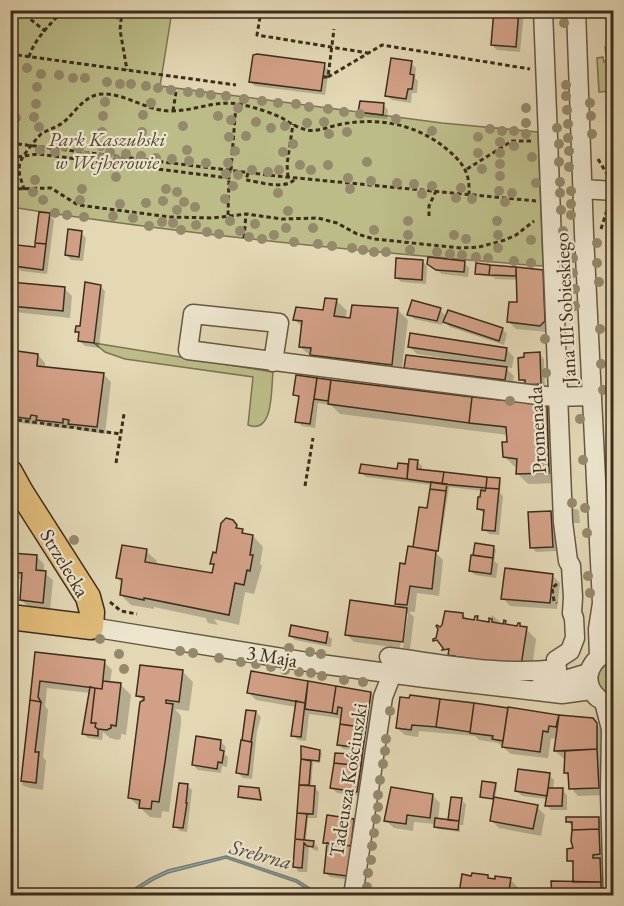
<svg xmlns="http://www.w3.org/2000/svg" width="624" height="906" viewBox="0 0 624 906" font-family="'EB Garamond',serif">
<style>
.green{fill:#bbbc88;stroke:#7c7452;stroke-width:1.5}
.water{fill:#9bb6b9;stroke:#757f7a;stroke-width:1.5}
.shadow{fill:#0003;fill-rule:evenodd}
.building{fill:#d2a086;stroke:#3c2d1c;stroke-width:1.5}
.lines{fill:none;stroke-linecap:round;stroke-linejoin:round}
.minor-casing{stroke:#665842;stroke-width:21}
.major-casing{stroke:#3c2d1c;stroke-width:27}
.path{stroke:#3c2d1c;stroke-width:3;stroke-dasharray:4.5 3;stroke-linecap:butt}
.minor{stroke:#ede5ce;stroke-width:18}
.major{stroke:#e2bc7a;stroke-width:24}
.tree{fill:#95896c}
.labels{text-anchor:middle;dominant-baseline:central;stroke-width:4.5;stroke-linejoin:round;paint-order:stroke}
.park-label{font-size:20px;font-style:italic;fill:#554a32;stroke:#ede5ce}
.street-label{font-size:20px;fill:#3c2d1c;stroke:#ede5ce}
.water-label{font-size:21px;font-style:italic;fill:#4f483b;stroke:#ede5ce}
</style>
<rect width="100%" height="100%" fill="#e3d7b4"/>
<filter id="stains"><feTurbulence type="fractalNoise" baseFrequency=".00333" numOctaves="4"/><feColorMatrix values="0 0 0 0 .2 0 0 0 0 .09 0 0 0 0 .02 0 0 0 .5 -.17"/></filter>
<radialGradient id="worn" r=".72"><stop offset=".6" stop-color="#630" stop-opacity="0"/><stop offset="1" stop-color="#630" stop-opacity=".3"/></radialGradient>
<path class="green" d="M 10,11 L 172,11 L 160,86 L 442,123 L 538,132 L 543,266 C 365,252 187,235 11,207 Z
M 605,47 L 613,47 L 613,91 L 599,92 L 597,58 L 603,57 L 604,62 L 607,60 Z
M 94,343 L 273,372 C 271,389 274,435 248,425 L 253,377 L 125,359 L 105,352 Z
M 611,661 L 613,662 L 613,694 L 605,693 L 597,686 C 597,669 596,669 611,661 Z"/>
<path class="water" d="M 226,856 L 297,880 L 321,895 L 316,895 L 296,882 L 226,858 L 168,873 L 155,879 L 128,895 L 124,895 L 151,878 L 168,870 Z"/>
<path class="shadow" d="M 495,10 L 524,12 L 520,52 L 497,50 L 492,45 Z
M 411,63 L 416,68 L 415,78 L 418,81 L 417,93 L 412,93 L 411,103 L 392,100 L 387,95 Z
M 324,65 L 329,70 L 325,95 L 255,86 L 250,81 Z
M 383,105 L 388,110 L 387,119 L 365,117 L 360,112 Z
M 49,215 L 54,220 L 47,274 L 21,271 L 16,266 L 36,248 Z
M 81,233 L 86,238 L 83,261 L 71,260 L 66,255 Z
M 422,261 L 427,266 L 426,284 L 401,282 L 396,277 Z
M 464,263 L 469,268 L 468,277 L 442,274 L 428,264 Z
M 491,266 L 543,272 L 550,279 L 548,332 L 516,329 L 508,321 L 518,304 L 518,280 L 495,279 L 493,277 L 478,275 L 476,273 Z
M 10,283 L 65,289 L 72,296 L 70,318 L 15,312 L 10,307 Z
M 100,286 L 105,291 L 99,348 L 85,346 L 80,341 L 81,335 L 76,331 L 81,328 Z
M 337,301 L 347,311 L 345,319 L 351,319 L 398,310 L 408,320 L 401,375 L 322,365 L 300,347 L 303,328 L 295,320 L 324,312 Z
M 440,310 L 447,317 L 502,329 L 507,334 L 504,345 L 450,327 L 443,320 L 442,325 L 414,319 L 409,314 Z
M 409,346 L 506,349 L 514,357 L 512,368 L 505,367 L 514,376 L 512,387 L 413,375 L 405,367 L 449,362 L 450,359 L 417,354 Z
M 539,354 L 544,359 L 545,389 L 531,389 L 521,379 Z
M 38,355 L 45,363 L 45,368 L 104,375 L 111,382 L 105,434 L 78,430 L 71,426 L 70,429 L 45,426 L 42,423 L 38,422 L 38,425 L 11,422 L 10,358 Z
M 297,377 L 547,406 L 557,417 L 559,483 L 528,484 L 518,474 L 518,467 L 514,466 L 504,456 L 509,444 L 508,435 L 340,414 L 331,405 L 318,403 L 315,428 L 302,426 L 297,421 L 300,400 L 295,394 Z
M 417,461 L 422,466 L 422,471 L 499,479 L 501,482 L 500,493 L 503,496 L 499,535 L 489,534 L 484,529 L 485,514 L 478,509 L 482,491 L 449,487 L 439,552 L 434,551 L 443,560 L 439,596 L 417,593 L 415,612 L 409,612 L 414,617 L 410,649 L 403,648 L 408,614 L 405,614 L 400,648 L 354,642 L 346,634 L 402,609 L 397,604 L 406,566 L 414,548 L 428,510 L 432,485 L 366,477 L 361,472 L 398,470 L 400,465 L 410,466 Z
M 570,509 L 577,509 L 579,511 L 580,523 L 573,523 L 571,521 Z
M 551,513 L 555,518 L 557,551 L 536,552 L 532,547 Z
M 232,521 L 246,535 L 253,536 L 263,547 L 260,564 L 262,566 L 254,594 L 245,592 L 239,625 L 214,619 L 218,625 L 208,623 L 206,618 L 154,607 L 154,609 L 131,605 L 121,595 L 123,584 L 117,578 L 146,551 L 157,561 L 156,565 L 213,575 L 215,566 L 212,563 Z
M 494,548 L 496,550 L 494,561 L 498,564 L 496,578 L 475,575 L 470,570 L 477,557 L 474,554 Z
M 13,555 L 37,557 L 44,564 L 44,573 L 53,580 L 50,610 L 29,607 L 21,600 L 23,579 L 19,579 L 11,571 Z
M 553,576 L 560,583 L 557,609 L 510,606 L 503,598 Z
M 463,615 L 468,620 L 490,623 L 492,615 L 503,625 L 526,629 L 536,639 L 531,675 L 459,665 L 445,647 Z
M 327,634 L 332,639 L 331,647 L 295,640 L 290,636 Z
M 36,654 L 104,662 L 112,670 L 110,683 L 121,685 L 131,695 L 126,735 L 121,734 L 121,738 L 118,740 L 110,738 L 103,732 L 102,740 L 88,738 L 83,733 L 90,693 L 47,688 L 45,706 L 48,710 L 43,757 L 46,761 L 43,790 L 30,788 L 22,785 Z
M 183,672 L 193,682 L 189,711 L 175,709 L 181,716 L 181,724 L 169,812 L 162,811 L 161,818 L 150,817 L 130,798 L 144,702 L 137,695 Z
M 307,683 L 371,693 L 378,701 L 362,796 L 337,793 L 332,788 L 353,756 L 354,750 L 343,749 L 338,744 L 341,721 L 338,718 L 309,714 L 306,741 L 298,740 L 293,735 L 296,707 L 256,700 L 249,693 Z
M 474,704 L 592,719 L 604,732 L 606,795 L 578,796 L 571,788 L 570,777 L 566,772 L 566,758 L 563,758 L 555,751 L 557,739 L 551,738 L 548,758 L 511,754 L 498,743 L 479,740 L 475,736 L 419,731 L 418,737 L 405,735 L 397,728 Z
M 247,711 L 256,712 L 261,717 L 257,731 L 252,779 L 243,778 L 238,773 Z
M 221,742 L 226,747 L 224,754 L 228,757 L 227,767 L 222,766 L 221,773 L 198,770 L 193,765 Z
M 303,748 L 322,753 L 320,763 L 313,762 L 311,787 L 314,787 L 319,792 L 317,818 L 308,818 L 306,841 L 313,842 L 318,847 L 318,851 L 314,850 L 309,845 L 307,872 L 299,872 L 295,867 Z
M 549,775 L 554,780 L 553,789 L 562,790 L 567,795 L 567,810 L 551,810 L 546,805 L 548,799 L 522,796 L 517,791 Z
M 495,784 L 497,786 L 495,799 L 537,807 L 545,815 L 541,836 L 499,828 L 491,820 L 495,800 L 481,796 Z
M 187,786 L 192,790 L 187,832 L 180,831 L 175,826 Z
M 259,789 L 261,792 L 262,801 L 242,799 L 240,797 Z
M 392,789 L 432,795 L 440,803 L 438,820 L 452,822 L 449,819 L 452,798 L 461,800 L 466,804 L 463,825 L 460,825 L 460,832 L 437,829 L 436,824 L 414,822 L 413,831 L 394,828 L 386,821 ZM 460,802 L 463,802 L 459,829 L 456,828 Z
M 598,818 L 603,823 L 607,861 L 602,862 L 607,867 L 607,896 L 553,896 L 575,883 L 575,866 L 569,860 L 575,850 L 572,826 L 567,821 Z
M 353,820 L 358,825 L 351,880 L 330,877 L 325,872 L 329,846 L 325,842 Z
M 487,876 L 490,880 L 510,880 L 518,887 L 517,896 L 463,896 L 461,893 Z"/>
<path class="building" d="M 494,10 L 519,10 L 516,47 L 491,45 Z
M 257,54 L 325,63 L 321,91 L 249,82 L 253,55 Z
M 391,58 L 412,61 L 410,74 L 414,75 L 412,89 L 408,89 L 406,99 L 385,96 Z
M 360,101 L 384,103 L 383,115 L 358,112 Z
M 39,212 L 50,213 L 46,244 L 35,243 Z
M 68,229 L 82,231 L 79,257 L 65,255 Z
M 35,243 L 46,244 L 43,270 L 14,266 L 17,245 L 35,247 Z
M 428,257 L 465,261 L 464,272 L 436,270 L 427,264 Z
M 396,258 L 423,260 L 422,280 L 395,278 Z
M 476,263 L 490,265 L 489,275 L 475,274 Z
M 490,265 L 516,267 L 516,276 L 489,275 Z
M 516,267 L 543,270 L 545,321 L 540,326 L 507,322 L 509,302 L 517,302 Z
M 10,282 L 65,287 L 63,311 L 10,306 Z
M 85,282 L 101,285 L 94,343 L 78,341 L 79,332 L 75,332 L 76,326 L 80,326 Z
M 325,298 L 337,299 L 334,316 L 350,318 L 352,305 L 398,308 L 392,365 L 310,355 L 311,348 L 299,347 L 302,321 L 293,320 L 296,307 L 323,310 Z
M 412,300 L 441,308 L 437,321 L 407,315 Z
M 448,310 L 503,328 L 499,341 L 443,322 Z
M 410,333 L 507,348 L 505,361 L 408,347 Z
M 10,350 L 38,354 L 37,366 L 104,373 L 97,427 L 68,424 L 69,420 L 63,419 L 63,423 L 36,420 L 37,416 L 31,415 L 30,419 L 10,416 Z
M 540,352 L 541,384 L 525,385 L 525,380 L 519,380 L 518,358 L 524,357 L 524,353 Z
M 406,355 L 507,367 L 505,380 L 404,368 Z
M 296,375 L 317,378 L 310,424 L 295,422 L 299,396 L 293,395 Z
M 317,378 L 331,380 L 328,401 L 314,399 Z
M 331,380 L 472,397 L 469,423 L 328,404 Z
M 472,397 L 547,405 L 549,473 L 516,474 L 517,459 L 503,457 L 502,442 L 507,442 L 506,427 L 469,423 Z
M 409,459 L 418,460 L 417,469 L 444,472 L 442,484 L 407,479 Z
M 398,463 L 408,464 L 407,479 L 359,473 L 361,464 L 397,469 Z
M 444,472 L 487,477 L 486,488 L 442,484 Z
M 487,477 L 500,478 L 499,489 L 486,488 Z
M 431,482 L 447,484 L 446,491 L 430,489 Z
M 486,488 L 499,489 L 495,531 L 482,530 L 484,510 L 477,509 L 478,497 L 480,497 L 481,490 L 485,491 Z
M 430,489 L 446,491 L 438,551 L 413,547 L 419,507 L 427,508 Z
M 551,511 L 553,547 L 530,548 L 528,512 Z
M 226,518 L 233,520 L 237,525 L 236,528 L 243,529 L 242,533 L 253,535 L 250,555 L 253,555 L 250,571 L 247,570 L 244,585 L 235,583 L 229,615 L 144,598 L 144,600 L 120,595 L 122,579 L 116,578 L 122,545 L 147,549 L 145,562 L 212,573 L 214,564 L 210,564 L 213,552 L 216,553 L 221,523 Z
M 475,543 L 494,546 L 493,558 L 473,555 Z
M 408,546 L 436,551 L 432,589 L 410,586 L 407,605 L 395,604 L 400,563 L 405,564 Z
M 10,551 L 11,553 L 37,555 L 36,570 L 46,571 L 43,603 L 20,600 L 22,573 L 10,572 Z
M 471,555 L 493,558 L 491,574 L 469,571 Z
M 505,568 L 553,574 L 550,603 L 501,599 Z
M 350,600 L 407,608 L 403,642 L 345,635 Z
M 445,611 L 463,613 L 463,618 L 474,620 L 475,616 L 478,616 L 477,620 L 489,622 L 489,618 L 492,619 L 492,622 L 503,624 L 504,620 L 506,621 L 505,624 L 517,626 L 518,623 L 520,623 L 520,626 L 527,627 L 521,666 L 471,659 L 470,662 L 468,662 L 469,658 L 457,657 L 456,660 L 454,660 L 455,656 L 448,655 L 449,649 L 442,650 L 443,648 L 437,640 L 433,641 L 433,639 L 436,638 L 438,629 L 436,626 L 437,625 L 440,627 L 442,625 Z
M 291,625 L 328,632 L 326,643 L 289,636 Z
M 35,652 L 105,660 L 102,689 L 40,681 L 38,697 L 41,702 L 30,700 Z
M 140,665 L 183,670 L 179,702 L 166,700 L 166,703 L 173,704 L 165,762 L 159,802 L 152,801 L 151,809 L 139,808 L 140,800 L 128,798 L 140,702 L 144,700 L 144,697 L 136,696 Z
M 251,671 L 308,681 L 305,703 L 247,693 Z
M 103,681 L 121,683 L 116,726 L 111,725 L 111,728 L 107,730 L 98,729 L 95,727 L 96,723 L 91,723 L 95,688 L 102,689 Z
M 308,681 L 336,686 L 332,713 L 305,709 Z
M 336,686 L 371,692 L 366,728 L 340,724 L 342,708 L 338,707 L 337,714 L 332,713 Z
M 90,687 L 95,688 L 91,723 L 96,723 L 95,727 L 98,729 L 98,736 L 82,734 Z
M 410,695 L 440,699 L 436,727 L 412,725 L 411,730 L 396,728 L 400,697 L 409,698 Z
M 440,699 L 474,703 L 470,732 L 436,727 Z
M 30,700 L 41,702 L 35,752 L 39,752 L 36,783 L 21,781 Z
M 296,701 L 305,703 L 301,737 L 291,736 Z
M 474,703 L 508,708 L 503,741 L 492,739 L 493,736 L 470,733 Z
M 508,707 L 559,715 L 556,727 L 549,726 L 548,732 L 543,731 L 540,752 L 502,747 Z
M 246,710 L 256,711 L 251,742 L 242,740 Z
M 559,715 L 593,718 L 597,723 L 597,749 L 554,751 Z
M 340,724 L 366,728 L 363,748 L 337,745 Z
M 196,736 L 221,740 L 220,750 L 224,751 L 222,763 L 218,762 L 217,769 L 192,765 Z
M 241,740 L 252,742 L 248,775 L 236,773 Z
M 301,746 L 320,750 L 319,761 L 301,759 Z
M 353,747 L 363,748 L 361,766 L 334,763 L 335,753 L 352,754 Z
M 597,749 L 599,788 L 569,789 L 568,773 L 564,773 L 565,751 Z
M 301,759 L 311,761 L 309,785 L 299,785 Z
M 334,763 L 361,766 L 357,792 L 330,788 Z
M 518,769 L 550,773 L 547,796 L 515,791 Z
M 482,781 L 496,783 L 493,799 L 480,797 Z
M 179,783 L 188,784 L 186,803 L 187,803 L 183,828 L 173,827 Z
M 299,785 L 315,786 L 313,814 L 297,813 Z
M 239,786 L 259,788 L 261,800 L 238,797 Z
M 391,787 L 433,794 L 430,818 L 407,815 L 406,824 L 384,821 Z
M 548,788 L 563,788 L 562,806 L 545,806 Z
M 451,797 L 462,798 L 459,821 L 448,820 Z
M 494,797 L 538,805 L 533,829 L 490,821 Z
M 297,813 L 307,814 L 304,840 L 295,839 Z
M 327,815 L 354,819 L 351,846 L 323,843 Z
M 566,817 L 599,817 L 599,829 L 572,830 L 572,822 L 566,822 Z
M 435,818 L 459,821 L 458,830 L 434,827 Z
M 599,829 L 600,854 L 593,855 L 593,858 L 600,858 L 601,882 L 573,882 L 573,861 L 567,861 L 567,849 L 573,848 L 571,841 L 572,830 Z
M 295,839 L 314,841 L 313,847 L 307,846 L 304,843 L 302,868 L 293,867 Z
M 327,843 L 351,846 L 347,876 L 324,873 Z
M 472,873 L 488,875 L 488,878 L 495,879 L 495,876 L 511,878 L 508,896 L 459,894 L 462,874 L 471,876 Z
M 551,881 L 601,882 L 601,896 L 573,896 L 573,891 L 569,891 L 566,896 L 552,896 Z"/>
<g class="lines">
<g class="minor-casing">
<path id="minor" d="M 576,10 L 584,234 L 602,603 L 598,629 L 599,656
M 583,189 L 614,191
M 273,362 L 279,323 L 193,314 L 188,350 L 553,397 L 591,396
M 91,627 L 320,664 L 425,678 L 562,694 L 591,690
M 389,657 C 444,664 502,676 557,669 L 556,660 L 570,651 L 575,638 L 574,618 L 572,613 L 573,597 L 571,566 L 568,561 L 563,522 L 543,10
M 538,688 L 588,673
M 598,698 C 580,682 589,655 614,652
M 604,702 L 611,729 L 610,793 L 613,896
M 353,896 L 383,697 L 392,674"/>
</g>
<g class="major-casing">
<path id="major" d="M 10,472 L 21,492 L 88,597 L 92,612 L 91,627 L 10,617"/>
</g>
<path class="path" d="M 19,10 L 45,31
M 110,10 L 120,20
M 122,10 L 120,30 L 127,70
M 260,17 L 257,35 L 368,53
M 10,54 L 236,85
M 29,57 C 34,39 51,24 63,10
M 323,77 L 328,77 L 334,29
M 328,77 L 382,45 L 530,69
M 173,111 L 176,92
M 10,143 L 276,176 L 536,201
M 10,158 L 38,154 L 229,178 L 230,170
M 598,159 L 607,174
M 467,169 L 512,141 L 532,141
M 231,170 L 236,104
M 248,173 L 246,180 C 261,182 285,191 296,178
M 288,177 L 287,164 L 293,124
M 10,189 L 51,188 L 78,205 L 170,217 L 213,218 L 246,214 L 282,219 L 318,218 L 337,223 L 357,234 L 374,239 L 461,248 L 479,247 L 505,240 L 516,235 L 534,221
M 24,190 C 22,180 17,174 20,163 C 22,156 36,139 41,134 C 49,129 58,127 65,121 C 77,110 86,93 105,94 C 129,95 147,111 171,111 C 194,111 216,100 239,104 C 254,107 269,112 282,118 C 290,123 298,128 307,130 C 319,132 330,126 342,124 C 382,117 419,125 449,151 C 464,164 470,174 469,194
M 228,215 L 229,178
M 429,216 L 429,206 L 436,191
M 601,229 L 608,207
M 244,238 L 246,214
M 10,419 L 121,434
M 116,463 L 124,414
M 305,486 L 313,438
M 557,584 L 552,588 L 554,601 L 557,603
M 110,602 L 121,611 L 137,614"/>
<use href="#minor" class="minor"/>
<use href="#major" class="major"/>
</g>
<g class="tree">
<circle cx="564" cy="23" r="5"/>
<circle cx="27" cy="68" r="5"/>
<circle cx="41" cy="74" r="5"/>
<circle cx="59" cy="75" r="5"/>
<circle cx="73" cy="78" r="5"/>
<circle cx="85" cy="78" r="5"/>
<circle cx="107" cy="82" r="5"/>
<circle cx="120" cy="84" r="5"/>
<circle cx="131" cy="84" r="5"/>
<circle cx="566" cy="85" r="5"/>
<circle cx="146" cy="86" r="5"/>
<circle cx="37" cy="87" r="5"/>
<circle cx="158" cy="88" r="5"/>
<circle cx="171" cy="90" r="5"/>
<circle cx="188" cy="92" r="5"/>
<circle cx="200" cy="93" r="5"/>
<circle cx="211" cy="95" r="5"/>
<circle cx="226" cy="96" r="5"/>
<circle cx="566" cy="96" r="5"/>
<circle cx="244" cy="99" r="5"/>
<circle cx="262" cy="101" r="5"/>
<circle cx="105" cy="102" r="5"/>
<circle cx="151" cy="103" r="5"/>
<circle cx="278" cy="103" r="5"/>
<circle cx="590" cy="103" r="5"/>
<circle cx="36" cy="104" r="5"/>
<circle cx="296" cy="104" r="5"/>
<circle cx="309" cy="107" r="5"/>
<circle cx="238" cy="108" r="5"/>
<circle cx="526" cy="108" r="5"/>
<circle cx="328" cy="109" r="5"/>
<circle cx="567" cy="110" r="5"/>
<circle cx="344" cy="112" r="5"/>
<circle cx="360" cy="114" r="5"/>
<circle cx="143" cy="115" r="5"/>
<circle cx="103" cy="116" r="5"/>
<circle cx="218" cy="116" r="5"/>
<circle cx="591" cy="116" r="5"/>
<circle cx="34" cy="117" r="5"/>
<circle cx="16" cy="118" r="5"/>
<circle cx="396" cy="119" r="5"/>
<circle cx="231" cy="120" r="5"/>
<circle cx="256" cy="122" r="5"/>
<circle cx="324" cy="122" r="5"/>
<circle cx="307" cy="123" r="5"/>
<circle cx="526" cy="123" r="5"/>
<circle cx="568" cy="124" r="5"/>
<circle cx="183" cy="126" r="5"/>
<circle cx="285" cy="126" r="5"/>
<circle cx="39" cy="127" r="5"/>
<circle cx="271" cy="128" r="5"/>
<circle cx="557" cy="128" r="5"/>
<circle cx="490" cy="129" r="5"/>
<circle cx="432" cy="131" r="5"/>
<circle cx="502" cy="131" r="5"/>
<circle cx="514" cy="131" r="5"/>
<circle cx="102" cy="132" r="5"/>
<circle cx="142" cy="132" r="5"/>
<circle cx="347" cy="132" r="5"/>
<circle cx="329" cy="134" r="5"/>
<circle cx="526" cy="134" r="5"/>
<circle cx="592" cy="134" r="5"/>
<circle cx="246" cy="136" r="5"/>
<circle cx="229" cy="137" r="5"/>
<circle cx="478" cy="137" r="5"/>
<circle cx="568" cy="138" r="5"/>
<circle cx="500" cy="142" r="5"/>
<circle cx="293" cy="144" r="5"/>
<circle cx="559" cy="144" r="5"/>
<circle cx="64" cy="146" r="5"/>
<circle cx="101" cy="146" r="5"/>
<circle cx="514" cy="146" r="5"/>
<circle cx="79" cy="148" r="5"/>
<circle cx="40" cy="150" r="5"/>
<circle cx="187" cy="150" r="5"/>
<circle cx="235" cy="151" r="5"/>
<circle cx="569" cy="151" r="5"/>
<circle cx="55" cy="152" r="5"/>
<circle cx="110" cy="152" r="5"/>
<circle cx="283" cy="152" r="5"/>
<circle cx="478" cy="153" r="5"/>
<circle cx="500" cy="153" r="5"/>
<circle cx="126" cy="154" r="5"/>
<circle cx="86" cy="156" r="5"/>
<circle cx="141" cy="156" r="5"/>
<circle cx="532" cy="157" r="5"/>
<circle cx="101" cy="158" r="5"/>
<circle cx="156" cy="158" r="5"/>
<circle cx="172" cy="159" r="5"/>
<circle cx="117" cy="160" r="5"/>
<circle cx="189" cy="161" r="5"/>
<circle cx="367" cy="162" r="5"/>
<circle cx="559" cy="162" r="5"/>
<circle cx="206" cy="163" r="5"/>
<circle cx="228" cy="163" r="5"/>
<circle cx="500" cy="164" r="5"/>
<circle cx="300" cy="165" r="5"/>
<circle cx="328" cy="165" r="5"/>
<circle cx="569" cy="167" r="5"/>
<circle cx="482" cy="169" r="5"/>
<circle cx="252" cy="170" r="5"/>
<circle cx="279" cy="170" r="5"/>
<circle cx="311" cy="170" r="5"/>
<circle cx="268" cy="172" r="5"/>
<circle cx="226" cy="174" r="5"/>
<circle cx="238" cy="175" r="5"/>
<circle cx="500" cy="176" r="5"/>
<circle cx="116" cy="177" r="5"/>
<circle cx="348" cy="178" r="5"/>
<circle cx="35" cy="180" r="5"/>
<circle cx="371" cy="181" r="5"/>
<circle cx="560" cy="182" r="5"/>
<circle cx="397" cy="183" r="5"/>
<circle cx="536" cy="183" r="5"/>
<circle cx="414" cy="184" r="5"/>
<circle cx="233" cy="186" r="5"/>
<circle cx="432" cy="186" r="5"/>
<circle cx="461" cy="188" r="5"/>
<circle cx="82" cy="189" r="5"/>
<circle cx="166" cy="189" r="5"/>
<circle cx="350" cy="189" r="5"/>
<circle cx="499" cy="191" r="5"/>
<circle cx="571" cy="191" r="5"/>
<circle cx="33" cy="192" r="5"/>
<circle cx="177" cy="192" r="5"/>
<circle cx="278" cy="193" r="5"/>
<circle cx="512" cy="193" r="5"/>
<circle cx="560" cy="193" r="5"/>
<circle cx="422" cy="194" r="5"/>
<circle cx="456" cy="198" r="5"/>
<circle cx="225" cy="199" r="5"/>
<circle cx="472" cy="199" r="5"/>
<circle cx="43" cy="200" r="5"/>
<circle cx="80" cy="200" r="5"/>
<circle cx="163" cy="201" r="5"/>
<circle cx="184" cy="202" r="5"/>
<circle cx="505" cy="202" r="5"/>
<circle cx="146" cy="203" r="5"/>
<circle cx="120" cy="204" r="5"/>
<circle cx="571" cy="204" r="5"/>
<circle cx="195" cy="207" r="5"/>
<circle cx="177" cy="210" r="5"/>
<circle cx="561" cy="210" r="5"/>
<circle cx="288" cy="211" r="5"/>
<circle cx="55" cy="213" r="5"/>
<circle cx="67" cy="215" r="5"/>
<circle cx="571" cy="215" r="5"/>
<circle cx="113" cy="216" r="5"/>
<circle cx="84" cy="217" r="5"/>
<circle cx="133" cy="218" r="5"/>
<circle cx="230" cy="221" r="5"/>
<circle cx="408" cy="221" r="5"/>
<circle cx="497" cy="221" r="5"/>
<circle cx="162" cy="222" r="5"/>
<circle cx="173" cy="223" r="5"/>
<circle cx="255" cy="224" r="5"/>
<circle cx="196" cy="225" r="5"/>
<circle cx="149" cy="226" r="5"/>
<circle cx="286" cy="228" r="5"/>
<circle cx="313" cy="228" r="5"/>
<circle cx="181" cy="230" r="5"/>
<circle cx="374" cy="230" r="5"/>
<circle cx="240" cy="231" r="5"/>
<circle cx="563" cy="231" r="5"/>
<circle cx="207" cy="232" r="5"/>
<circle cx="219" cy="234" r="5"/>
<circle cx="274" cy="235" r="5"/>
<circle cx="408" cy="235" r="5"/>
<circle cx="454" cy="235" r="5"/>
<circle cx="498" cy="235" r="5"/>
<circle cx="249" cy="237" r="5"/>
<circle cx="262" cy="239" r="5"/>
<circle cx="466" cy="239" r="5"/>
<circle cx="531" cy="240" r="5"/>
<circle cx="294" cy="242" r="5"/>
<circle cx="597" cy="243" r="5"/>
<circle cx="318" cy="244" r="5"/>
<circle cx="332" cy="246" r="5"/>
<circle cx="352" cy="248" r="5"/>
<circle cx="498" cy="248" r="5"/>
<circle cx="363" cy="250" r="5"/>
<circle cx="410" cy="250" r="5"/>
<circle cx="374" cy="252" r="5"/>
<circle cx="386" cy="252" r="5"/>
<circle cx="437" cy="252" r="5"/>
<circle cx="450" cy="254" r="5"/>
<circle cx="462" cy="255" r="5"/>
<circle cx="476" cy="257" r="5"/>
<circle cx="488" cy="258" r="5"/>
<circle cx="573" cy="258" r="5"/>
<circle cx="514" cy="261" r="5"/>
<circle cx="531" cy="263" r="5"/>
<circle cx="597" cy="263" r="5"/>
<circle cx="564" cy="266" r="5"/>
<circle cx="573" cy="273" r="5"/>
<circle cx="599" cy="282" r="5"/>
<circle cx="575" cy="289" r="5"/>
<circle cx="575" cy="306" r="5"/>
<circle cx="600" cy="329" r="5"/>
<circle cx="545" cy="339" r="5"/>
<circle cx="601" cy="364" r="5"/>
<circle cx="546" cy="373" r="5"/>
<circle cx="603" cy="390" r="5"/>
<circle cx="510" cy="401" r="5"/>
<circle cx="580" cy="419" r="5"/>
<circle cx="583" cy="460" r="5"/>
<circle cx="572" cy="503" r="5"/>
<circle cx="585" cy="508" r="5"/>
<circle cx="587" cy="533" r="5"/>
<circle cx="74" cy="540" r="5"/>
<circle cx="588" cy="576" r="5"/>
<circle cx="590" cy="593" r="5"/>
<circle cx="100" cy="639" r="5"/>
<circle cx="289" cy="648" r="5"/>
<circle cx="180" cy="651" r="5"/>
<circle cx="310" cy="652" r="5"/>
<circle cx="193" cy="653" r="5"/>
<circle cx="119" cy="654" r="5"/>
<circle cx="321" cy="654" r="5"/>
<circle cx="219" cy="658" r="5"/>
<circle cx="241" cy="662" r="5"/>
<circle cx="256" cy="664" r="5"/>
<circle cx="271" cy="667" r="5"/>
<circle cx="124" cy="669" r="5"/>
<circle cx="285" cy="670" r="5"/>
<circle cx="299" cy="672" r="5"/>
<circle cx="311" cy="673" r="5"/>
<circle cx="322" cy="676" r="5"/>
<circle cx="344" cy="680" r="5"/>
<circle cx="363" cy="682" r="5"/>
<circle cx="390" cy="711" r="5"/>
<circle cx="386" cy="739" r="5"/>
<circle cx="385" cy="751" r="5"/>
<circle cx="383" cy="764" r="5"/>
<circle cx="380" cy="780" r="5"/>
<circle cx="378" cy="795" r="5"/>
<circle cx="378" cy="807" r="5"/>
<circle cx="376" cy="819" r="5"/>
<circle cx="374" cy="833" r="5"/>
<circle cx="372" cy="846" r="5"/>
<circle cx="371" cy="860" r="5"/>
<circle cx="368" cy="873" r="5"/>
<circle cx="367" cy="887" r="5"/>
</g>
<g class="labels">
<g class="park-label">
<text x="107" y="139">Park Kaszubski<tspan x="107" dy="23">w Wejherowie</tspan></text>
</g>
<g class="street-label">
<text transform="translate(565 308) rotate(-93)">Jana III Sobieskiego</text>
<text transform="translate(537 430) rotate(-93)">Promenada</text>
<text transform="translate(65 563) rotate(59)">Strzelecka</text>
<text transform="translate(272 656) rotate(10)">3 Maja</text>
<text transform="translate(348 780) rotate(-81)">Tadeusza Kościuszki</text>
</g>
<g class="water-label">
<text transform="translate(261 854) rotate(15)">Srebrna</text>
</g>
</g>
<rect width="624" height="906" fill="none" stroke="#e3d7b4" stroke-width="36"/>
<rect x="12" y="12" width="600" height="882" fill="none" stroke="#3c2d1c" stroke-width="3"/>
<rect x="18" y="18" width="588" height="870" fill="none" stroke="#3c2d1c" stroke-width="1.5"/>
<rect width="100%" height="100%" filter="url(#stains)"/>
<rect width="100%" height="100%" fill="url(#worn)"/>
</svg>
